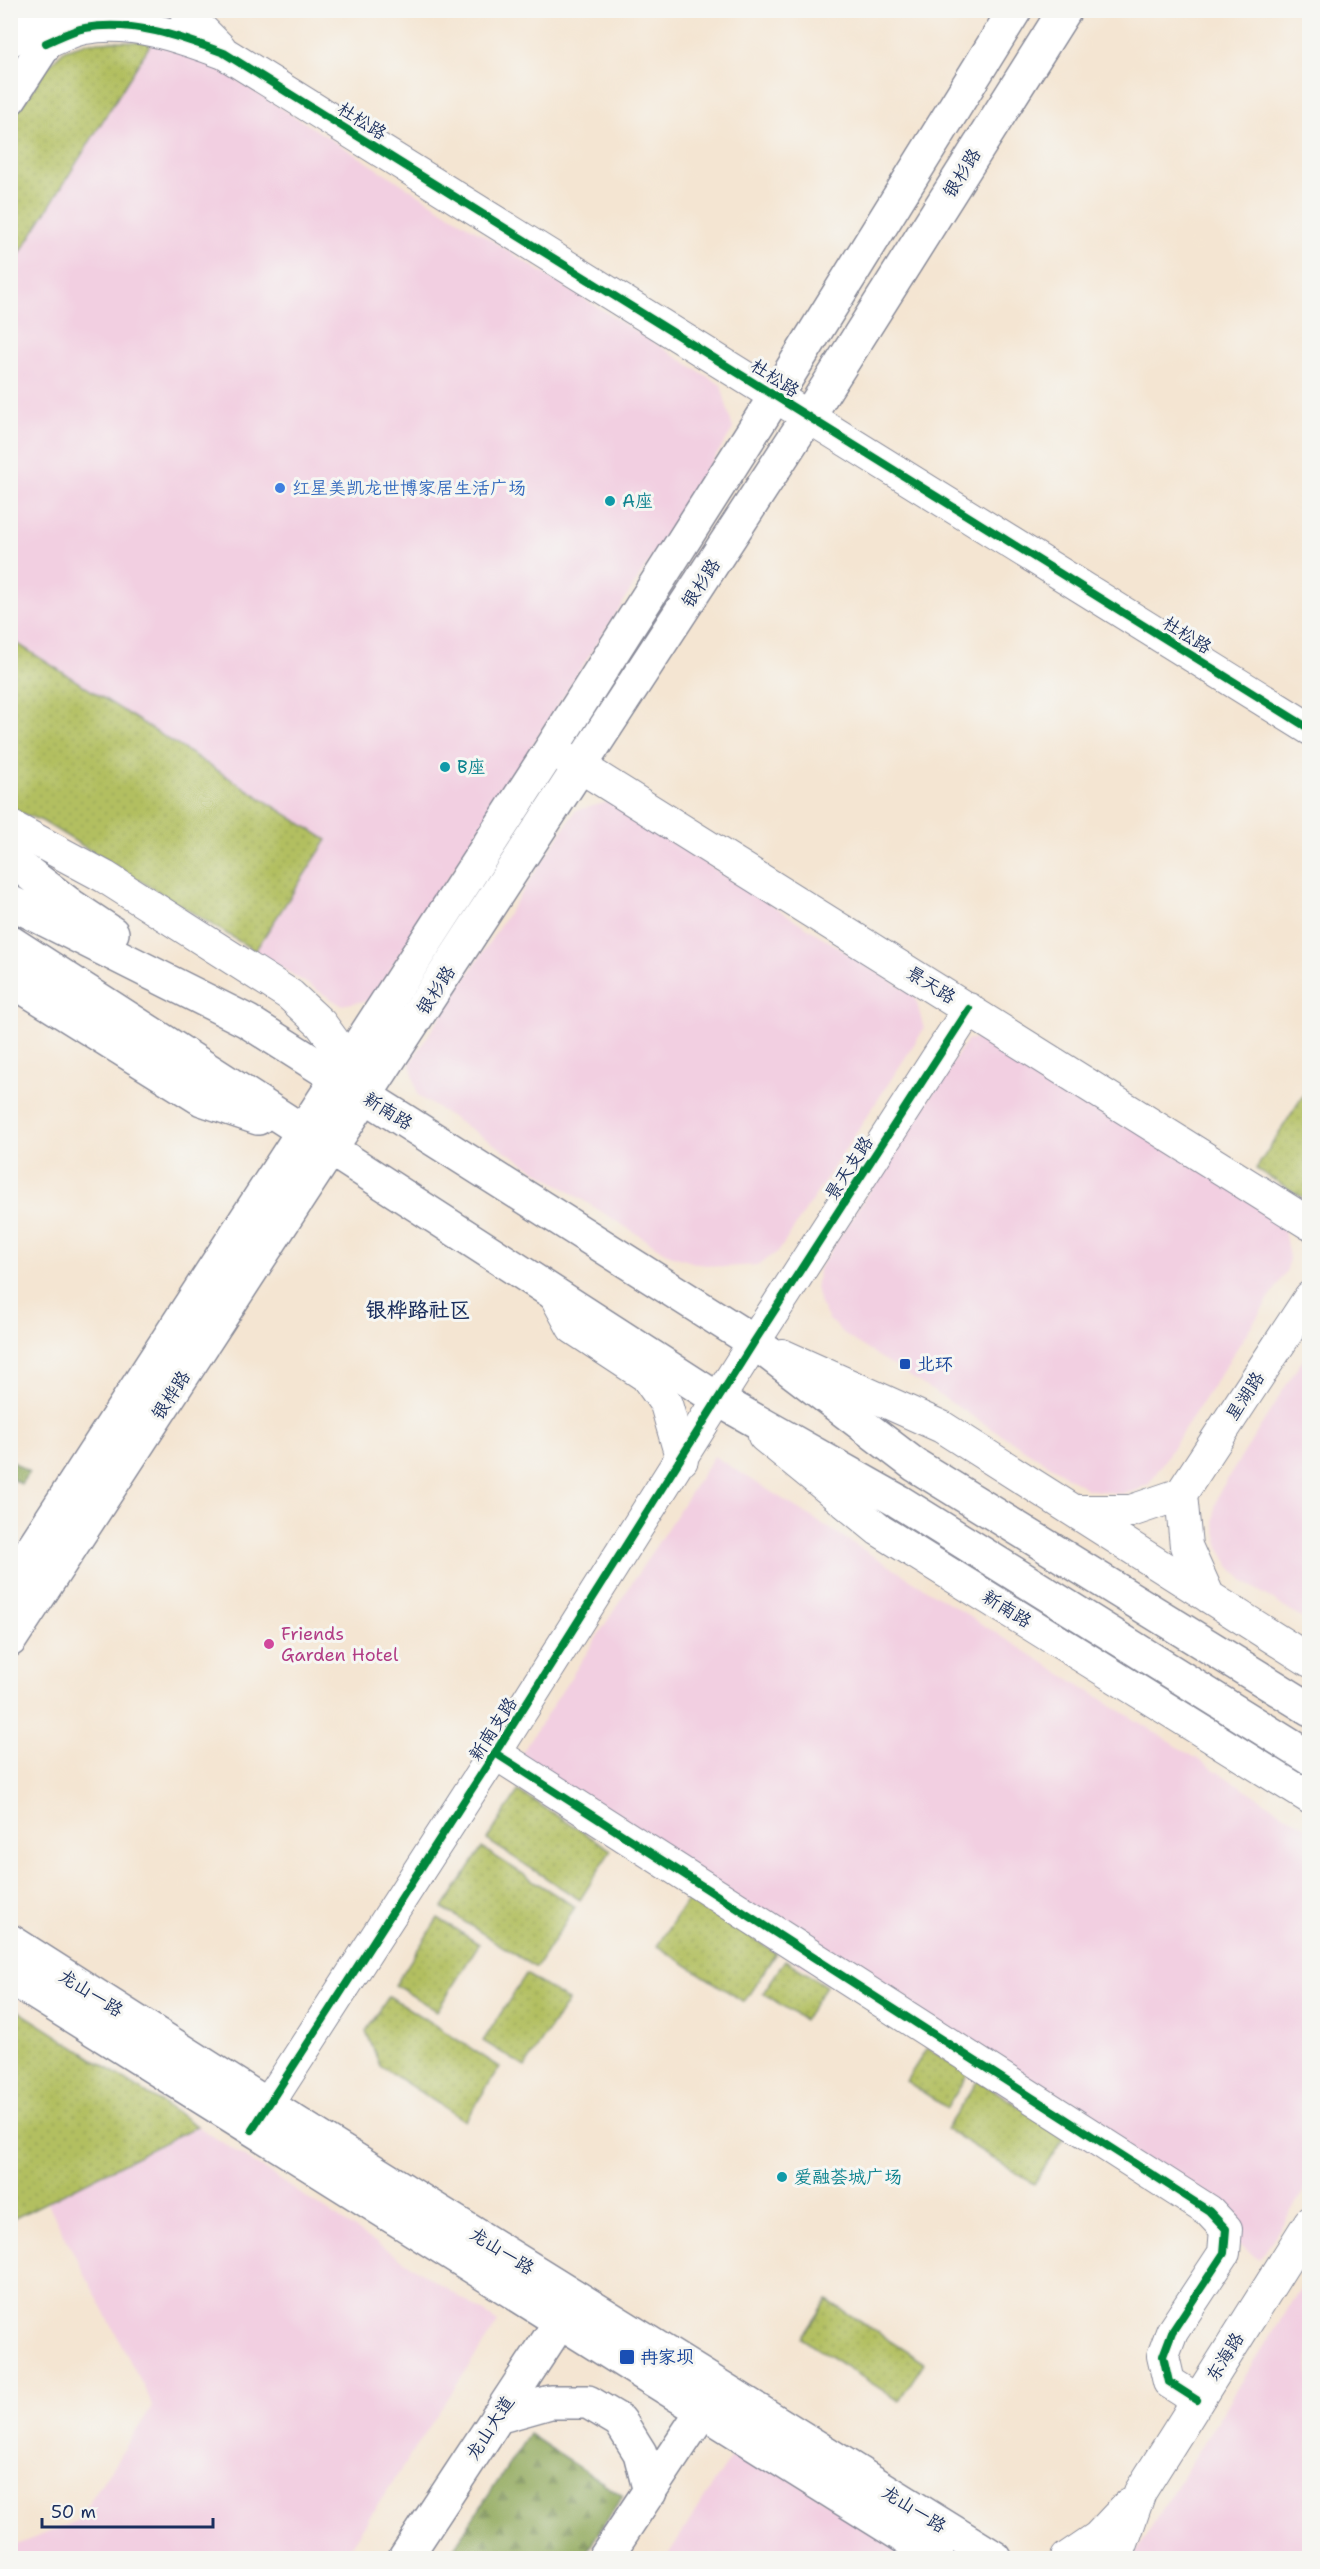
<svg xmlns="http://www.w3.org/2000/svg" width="1320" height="2569" viewBox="0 0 1320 2569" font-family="'Shantell Sans','LXGW WenKai TC',sans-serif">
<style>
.built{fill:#f2cfe1}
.grass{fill:url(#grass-dots);stroke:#667760;stroke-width:1.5}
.forest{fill:url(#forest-firs);stroke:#546a5a;stroke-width:1.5}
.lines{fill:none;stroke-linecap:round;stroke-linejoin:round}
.minor-casing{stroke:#888a98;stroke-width:34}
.major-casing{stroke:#888a98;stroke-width:36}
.highway-casing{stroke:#888a98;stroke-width:36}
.minor{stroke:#fff;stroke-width:32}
.major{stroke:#fff;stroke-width:33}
.highway{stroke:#fff;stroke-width:33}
.cycleway-casing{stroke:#f6f6f2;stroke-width:11}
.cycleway{stroke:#00873e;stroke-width:8}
.shop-dot{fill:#3f7fe0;stroke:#f6f6f2;stroke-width:2}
.culture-dot{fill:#0f9aa8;stroke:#f6f6f2;stroke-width:2}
.transit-dot{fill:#1a4fb4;stroke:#f6f6f2;stroke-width:2}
.hotel-dot{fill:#d1479c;stroke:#f6f6f2;stroke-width:2}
.labels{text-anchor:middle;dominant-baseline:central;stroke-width:6;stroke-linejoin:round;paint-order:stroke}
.street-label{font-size:18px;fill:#1b2f5e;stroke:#f6f6f2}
.shop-label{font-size:18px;fill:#366cbe;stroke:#f6f6f2;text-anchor:start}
.culture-label{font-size:18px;fill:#0d838f;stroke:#f6f6f2;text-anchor:start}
.transit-label{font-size:18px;fill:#164399;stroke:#f6f6f2;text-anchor:start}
.hotel-label{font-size:18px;fill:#b23c85;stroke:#f6f6f2;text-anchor:start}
.quarter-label{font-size:21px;font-weight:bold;fill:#1b2f5e;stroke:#f6f6f2}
</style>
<defs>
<pattern id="grass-dots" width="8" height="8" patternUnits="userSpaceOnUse" patternTransform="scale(1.5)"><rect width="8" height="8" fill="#b2bf61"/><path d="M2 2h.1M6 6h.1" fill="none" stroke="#98a457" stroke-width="1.8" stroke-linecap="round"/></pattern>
<pattern id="forest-firs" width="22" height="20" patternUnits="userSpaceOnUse" patternTransform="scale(1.5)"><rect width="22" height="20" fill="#8da657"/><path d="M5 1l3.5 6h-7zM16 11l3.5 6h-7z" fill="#72884b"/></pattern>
</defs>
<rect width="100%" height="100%" fill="#f6f6f2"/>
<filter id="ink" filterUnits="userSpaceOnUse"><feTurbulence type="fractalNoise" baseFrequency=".0167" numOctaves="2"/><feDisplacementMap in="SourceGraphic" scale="12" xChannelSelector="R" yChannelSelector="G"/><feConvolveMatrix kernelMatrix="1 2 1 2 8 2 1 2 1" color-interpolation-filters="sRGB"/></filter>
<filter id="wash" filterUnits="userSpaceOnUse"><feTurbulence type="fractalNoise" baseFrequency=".008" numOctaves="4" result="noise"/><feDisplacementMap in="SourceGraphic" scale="24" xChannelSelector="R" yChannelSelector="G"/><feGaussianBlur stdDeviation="1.35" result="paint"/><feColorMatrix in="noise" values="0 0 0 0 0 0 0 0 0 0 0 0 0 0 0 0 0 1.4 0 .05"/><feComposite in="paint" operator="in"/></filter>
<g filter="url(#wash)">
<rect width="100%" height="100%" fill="#f4e5d2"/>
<path class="built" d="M 152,42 L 216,67 L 721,385 L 733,429 L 371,1000 L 341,1005 L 255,951 L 327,840 L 11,639 L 10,268 Z
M 609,802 L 915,996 L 924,1029 L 779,1251 L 758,1265 L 725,1267 L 698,1264 L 670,1255 L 418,1096 L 410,1063 L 576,810 Z
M 988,1036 L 1271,1214 L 1284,1230 L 1289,1257 L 1287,1271 L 1149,1484 L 1134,1491 L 1121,1494 L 1087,1489 L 848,1337 L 830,1321 L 820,1304 L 816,1287 L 819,1269 L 967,1040 Z
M 1309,1349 L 1309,1623 L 1245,1582 L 1230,1566 L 1220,1549 L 1214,1521 L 1215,1507 L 1220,1491 Z
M 714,1456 L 1309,1829 L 1309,2183 L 1260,2259 L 507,1776 Z
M 197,2126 L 498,2322 L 343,2558 L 11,2558 L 11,2547 L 77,2521 L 153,2405 L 46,2200 Z
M 1309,2274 L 1309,2558 L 1136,2558 L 1135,2553 Z
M 738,2446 L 917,2558 L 666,2558 Z"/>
<path class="grass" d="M 115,41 L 152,42 L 11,268 L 11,122 L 48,66 L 65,50 L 86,43 Z
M 10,639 L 327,840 L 255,951 L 42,821 L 11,809 Z
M 1309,1086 L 1309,1201 L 1256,1169 Z
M 518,1791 L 611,1850 L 580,1900 L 487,1840 Z
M 482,1848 L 575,1907 L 536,1968 L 443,1908 Z
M 689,1897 L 776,1953 L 744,2002 L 657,1946 Z
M 438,1918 L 479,1944 L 437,2011 L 395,1985 Z
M 785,1960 L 826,1986 L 804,2020 L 763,1993 Z
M 526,1974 L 568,2001 L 525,2067 L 483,2041 Z
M 389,1996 L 500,2067 L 465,2121 L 380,2066 L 366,2031 Z
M 10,2006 L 11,2006 L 197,2126 L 11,2220 Z
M 927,2048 L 968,2074 L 947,2108 L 906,2081 Z
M 978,2080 L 1065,2136 L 1034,2184 L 946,2129 Z
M 827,2300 L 924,2363 L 899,2401 L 802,2338 Z"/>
<path class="forest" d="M 10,1460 L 29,1472 L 21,1484 L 11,1478 Z
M 529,2434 L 623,2496 L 582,2558 L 447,2558 Z"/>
</g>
<g filter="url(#ink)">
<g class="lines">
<g class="minor-casing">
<path id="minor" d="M 186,10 L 195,23 L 220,48
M 46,43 C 58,38 72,30 85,28 C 132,19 181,37 224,53 L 1310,729
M 557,752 L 1310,1224
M 10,826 L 105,877 L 290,995 L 321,1024 L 348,1061 L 360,1085
M 555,1295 L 573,1328 L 646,1376 L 666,1404 L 682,1460
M 782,1355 L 942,1427 L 1310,1661
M 764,1436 L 879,1530 L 1310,1798
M 1181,1494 L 1310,1297
M 1181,1494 L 1186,1546 L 1209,1597
M 1075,1511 L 1131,1511 L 1181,1494
M 495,1753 L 1209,2211 L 1226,2229 L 1224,2253 L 1172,2332 L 1163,2356 L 1169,2382 L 1197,2400
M 254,2126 L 495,1753 L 754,1342 L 969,1009
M 1067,2558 L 1098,2537 L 1129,2504
M 1117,2558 L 1140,2492 L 1310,2222"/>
</g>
<g class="major-casing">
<path id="major" d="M 10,98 L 46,43 L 72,10
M 10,859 L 73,907 L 112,933
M 10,902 L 247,1021 L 754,1342 L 915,1465 L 1310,1709
M 10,942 L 719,1400 L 898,1501 L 1310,1758
M 10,979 L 202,1099 L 258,1118
M 10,1583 L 551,749 L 776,395 L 1015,10
M 10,1640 L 808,417 L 1065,10
M 10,1941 L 269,2106 L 995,2558
M 10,1977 L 938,2558
M 497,2417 L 550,2402 L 588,2402 L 620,2421 L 640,2453 L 650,2492
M 405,2558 L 572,2304
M 605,2558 L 715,2392"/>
</g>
<g class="highway-casing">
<path id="highway" d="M 10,40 L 32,10"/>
</g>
<use href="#minor" class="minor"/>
<use href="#major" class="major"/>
<use href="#highway" class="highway"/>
<g class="cycleway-casing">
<path id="cycleway" d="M 46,43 C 58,38 72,30 85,28 C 132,19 181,37 224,53 L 1310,729
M 495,1753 L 1209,2211 L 1226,2229 L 1224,2253 L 1172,2332 L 1163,2356 L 1169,2382 L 1197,2400
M 252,2130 L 495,1753 L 754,1342 L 969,1009"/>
</g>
<use href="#cycleway" class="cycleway"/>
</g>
</g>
<circle class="shop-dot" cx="280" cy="488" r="6"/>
<g class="culture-dot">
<circle cx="610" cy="501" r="6"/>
<circle cx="445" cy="767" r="6"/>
<circle cx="782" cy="2177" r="6"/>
</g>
<g class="transit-dot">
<rect x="899" y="1358" width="12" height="12" rx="3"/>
<rect x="619" y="2349" width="16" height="16" rx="3"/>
</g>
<circle class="hotel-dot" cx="269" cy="1644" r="6"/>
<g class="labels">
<g class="street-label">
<text transform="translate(362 121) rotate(32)">杜松路</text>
<text transform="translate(962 173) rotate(-58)">银杉路</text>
<text transform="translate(775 378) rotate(33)">杜松路</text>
<text transform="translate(701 583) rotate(-57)">银杉路</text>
<text transform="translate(1187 635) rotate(32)">杜松路</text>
<text transform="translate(931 985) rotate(32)">景天路</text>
<text transform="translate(436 990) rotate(-57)">银杉路</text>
<text transform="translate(388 1111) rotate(32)">新南路</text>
<text transform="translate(849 1168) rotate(-57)">景天支路</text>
<text transform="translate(171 1395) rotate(-57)">银桦路</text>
<text transform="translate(1245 1396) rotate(-57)">星湖路</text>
<text transform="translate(1007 1609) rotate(32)">新南路</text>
<text transform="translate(493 1729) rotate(-57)">新南支路</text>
<text transform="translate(91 1993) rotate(32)">龙山一路</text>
<text transform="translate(502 2251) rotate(32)">龙山一路</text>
<text transform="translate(1225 2357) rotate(-58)">东海路</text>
<text transform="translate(490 2428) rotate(-57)">龙山大道</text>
<text transform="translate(914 2509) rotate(32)">龙山一路</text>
</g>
<g class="shop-label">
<text x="292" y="488">红星美凯龙世博家居生活广场</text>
</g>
<g class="culture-label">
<text x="622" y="501">A座</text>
<text x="457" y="767">B座</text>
<text x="794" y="2177">爱融荟城广场</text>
</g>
<g class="transit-label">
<text x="917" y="1364">北环</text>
<text x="640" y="2357">冉家坝</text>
</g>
<g class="hotel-label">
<text x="281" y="1634">Friends<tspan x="281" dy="21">Garden Hotel</tspan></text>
</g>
<g class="quarter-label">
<text x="418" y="1310">银桦路社区</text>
</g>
</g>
<rect width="1320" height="2569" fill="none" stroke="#f6f6f2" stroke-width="36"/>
<path d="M42 2518v9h171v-9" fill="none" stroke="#1b2f5e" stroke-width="3"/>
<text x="51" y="2518" font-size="18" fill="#1b2f5e" stroke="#f6f6f2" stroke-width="4.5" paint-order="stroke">50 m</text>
</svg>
